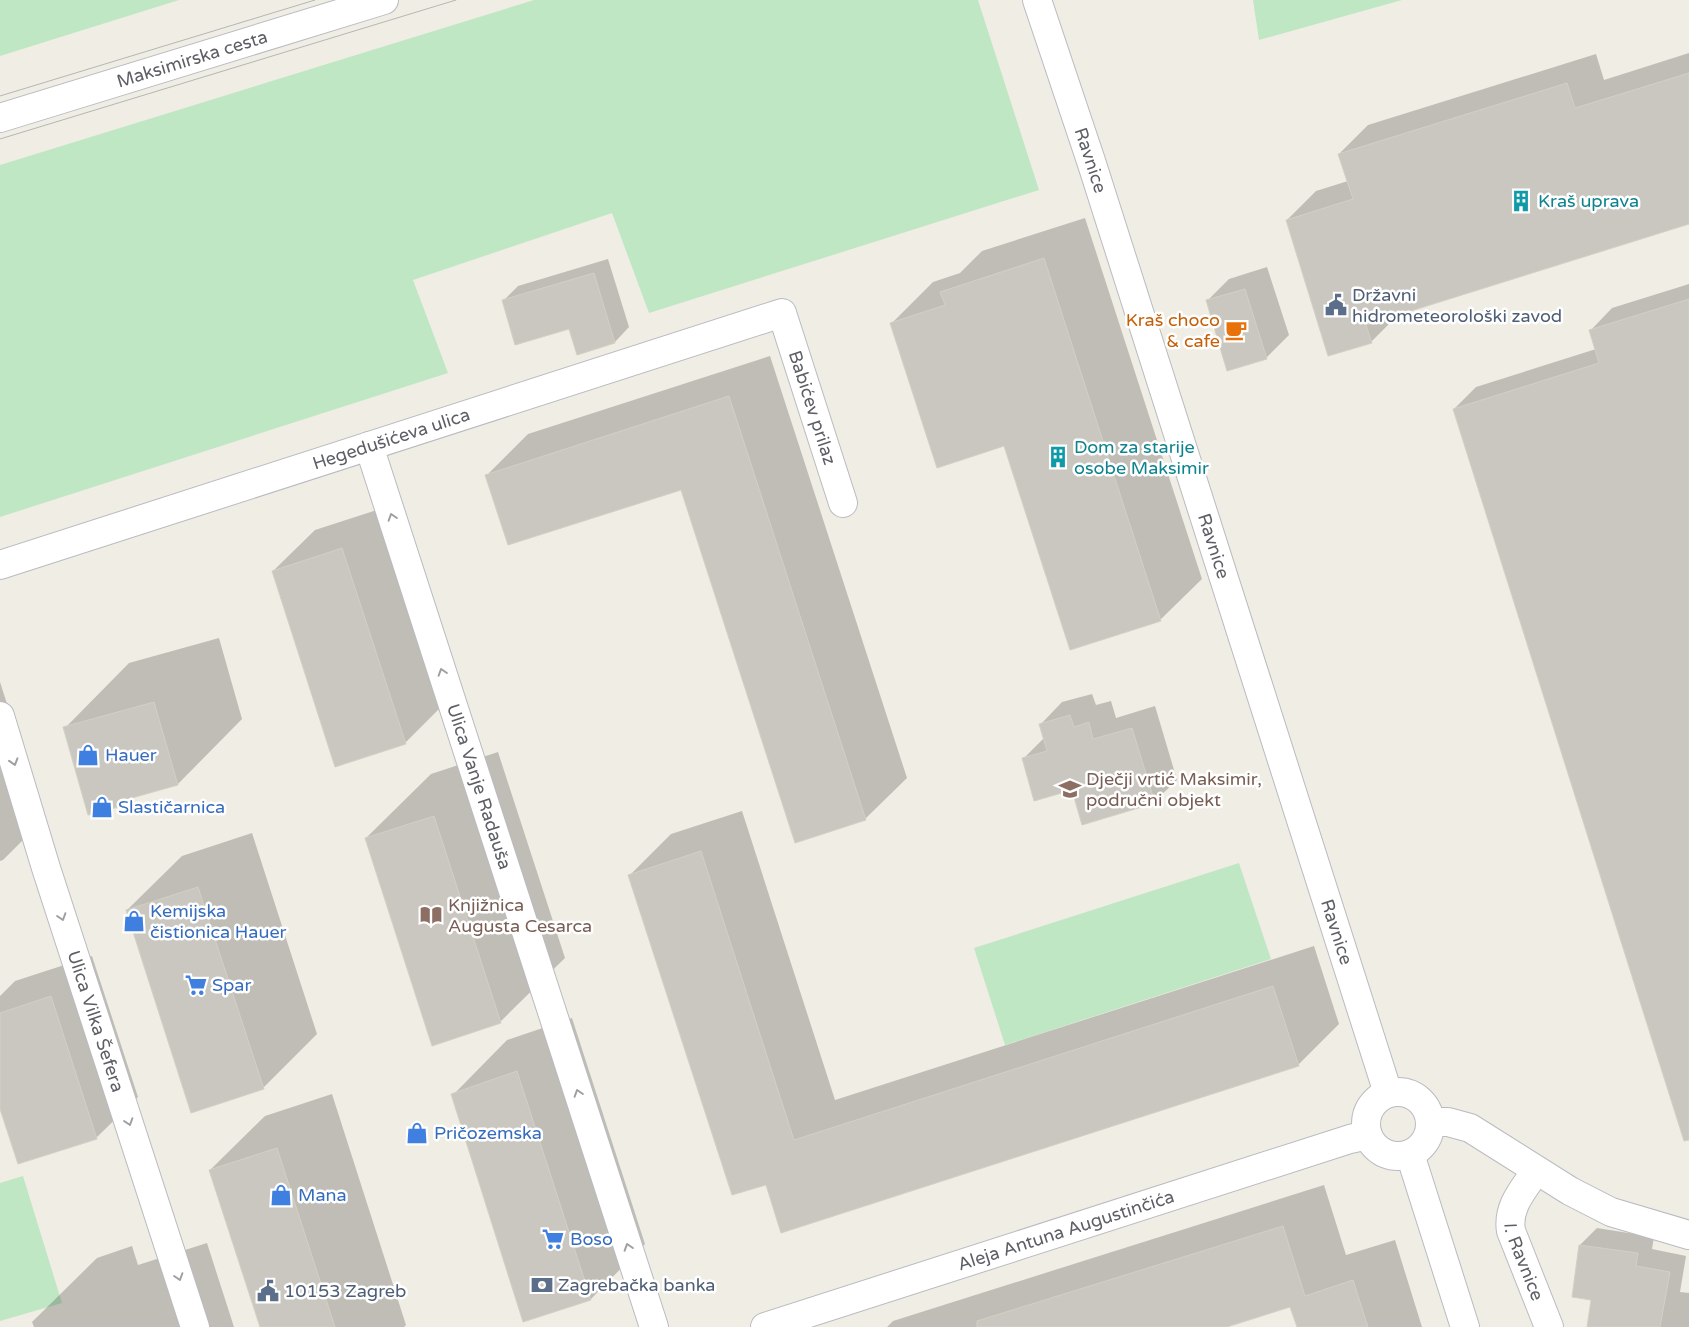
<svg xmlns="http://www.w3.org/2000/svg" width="1689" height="1327" viewBox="0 0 1689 1327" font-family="'Varela Round',sans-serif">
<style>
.green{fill:#c0e7c4}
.shadow{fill:#0003}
.building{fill:#cac7c1;stroke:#d3d0c2}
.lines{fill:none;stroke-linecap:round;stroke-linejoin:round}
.minor-casing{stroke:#b9bbc0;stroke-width:30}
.tertiary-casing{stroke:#b9bbc0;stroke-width:30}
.secondary-casing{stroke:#b9bcc2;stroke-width:30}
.minor{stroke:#fff;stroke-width:28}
.tertiary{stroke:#fff;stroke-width:28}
.secondary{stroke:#fff;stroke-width:28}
.tram{stroke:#b5b6b6;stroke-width:1}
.oneway{stroke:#9d9fa3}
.labels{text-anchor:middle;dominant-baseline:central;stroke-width:5;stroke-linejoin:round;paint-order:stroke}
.street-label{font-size:18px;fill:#5c5f65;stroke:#fff}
.culture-label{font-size:18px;fill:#0d838f;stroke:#fff;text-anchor:start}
.service-label{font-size:18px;fill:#4e5e75;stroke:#fff;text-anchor:start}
.food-label{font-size:18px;fill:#c56008;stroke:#fff;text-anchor:end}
.shop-label{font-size:18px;fill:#366cbe;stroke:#fff;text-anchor:start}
.education-label{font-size:18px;fill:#785e54;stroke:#fff;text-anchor:start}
</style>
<rect width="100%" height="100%" fill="#efede4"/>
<path class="green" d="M 0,0 L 179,0 L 0,56 Z
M 534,0 L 978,0 L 1039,190 L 649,313 L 612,213 L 413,280 L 448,373 L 0,517 L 0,165 Z
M 1253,0 L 1402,0 L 1259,40 Z
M 1239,863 L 1271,959 L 1005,1045 L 974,948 Z
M 23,1176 L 62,1303 L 0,1321 L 0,1183 Z"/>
<path class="shadow" d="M 1689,53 L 1689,223 L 1399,314 L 1371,342 L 1287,220 L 1316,191 L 1348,181 L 1339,154 L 1368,125 L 1596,54 L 1604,80 Z
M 1085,218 L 1202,579 L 1160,620 L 1005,445 L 892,323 L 933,282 L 960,273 L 982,251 Z
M 608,259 L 629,327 L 615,342 L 570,327 L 503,301 L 518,286 Z
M 1267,267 L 1289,335 L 1267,357 L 1228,369 L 1207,301 L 1229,279 Z
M 1689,284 L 1689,1128 L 1454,409 L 1476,387 L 1596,349 L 1590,331 L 1612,308 Z
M 770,356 L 907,778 L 865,819 L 682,488 L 487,475 L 528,434 Z
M 383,508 L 446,702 L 405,743 L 273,571 L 315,530 Z
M 219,638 L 242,719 L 178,784 L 129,798 L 122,805 L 65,728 L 129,663 Z
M 0,682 L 44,819 L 3,860 L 0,861 Z
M 1092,694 L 1096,705 L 1111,701 L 1116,718 L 1155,706 L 1177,780 L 1154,802 L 1072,789 L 1023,759 L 1044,738 L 1040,725 L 1062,702 Z
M 498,752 L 565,958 L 500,1022 L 366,838 L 431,774 Z
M 742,811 L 835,1100 L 1314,946 L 1339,1024 L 1298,1065 L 766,1183 L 630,875 L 671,834 Z
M 252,833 L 317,1034 L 263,1088 L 127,910 L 182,856 Z
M 92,956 L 138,1097 L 96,1138 L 0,1104 L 0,996 L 15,981 Z
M 572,1018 L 645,1244 L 591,1299 L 524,1320 L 453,1095 L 507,1040 Z
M 332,1094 L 406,1325 L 404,1327 L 261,1327 L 210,1170 L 265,1116 Z
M 1324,1185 L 1346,1255 L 1395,1240 L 1422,1327 L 1298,1327 L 1291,1306 L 1223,1327 L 887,1327 L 893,1321 Z
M 1597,1228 L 1654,1237 L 1652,1249 L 1686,1256 L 1680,1292 L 1689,1293 L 1689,1327 L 1588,1327 L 1592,1299 L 1580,1245 Z
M 207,1243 L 234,1327 L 34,1327 L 32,1322 L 97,1258 L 132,1246 L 138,1265 Z"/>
<path class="building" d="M 1689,73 L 1689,224 L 1366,325 L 1372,343 L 1328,356 L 1286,220 L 1353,199 L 1338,154 L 1567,83 L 1575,108 Z
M 1044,258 L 1161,621 L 1070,650 L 1004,446 L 937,468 L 890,323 L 945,305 L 940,292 Z
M 594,273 L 615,343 L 577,355 L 569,329 L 515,345 L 502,300 Z
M 1245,289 L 1267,359 L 1227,371 L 1206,300 Z
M 1689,299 L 1689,1140 L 1684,1141 L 1453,409 L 1599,363 L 1589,330 Z
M 729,396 L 866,820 L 795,843 L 681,490 L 508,545 L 485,475 Z
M 342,548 L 406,744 L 335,767 L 272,571 Z
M 154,702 L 178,785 L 121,801 L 122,806 L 88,815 L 63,727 Z
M 1070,715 L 1074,727 L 1089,722 L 1093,739 L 1132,728 L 1155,803 L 1082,825 L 1072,790 L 1034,801 L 1022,758 L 1047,751 L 1039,724 Z
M 434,816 L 501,1023 L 432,1046 L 365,838 Z
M 701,851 L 794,1140 L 1273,986 L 1299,1066 L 781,1233 L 766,1185 L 732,1195 L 628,875 Z
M 198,887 L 264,1089 L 191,1113 L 126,910 Z
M 51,996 L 97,1139 L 18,1164 L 0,1109 L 0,1013 Z
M 517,1071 L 591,1300 L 523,1322 L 451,1094 Z
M 277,1148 L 335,1327 L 260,1327 L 209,1170 Z
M 1283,1226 L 1305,1296 L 1353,1280 L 1368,1327 L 1297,1327 L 1290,1307 L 1227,1327 L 977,1327 L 977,1321 Z
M 1579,1245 L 1638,1253 L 1636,1266 L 1670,1272 L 1660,1327 L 1587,1327 L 1591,1300 L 1572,1297 Z"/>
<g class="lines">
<g class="minor-casing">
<g id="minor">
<path id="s1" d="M 369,446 L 654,1327"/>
<path id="s2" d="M 0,565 L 782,313 L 843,503"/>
<path id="s3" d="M 0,716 L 46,868 L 195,1327"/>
<path d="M 1410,1154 L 1465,1327"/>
<path id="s4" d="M 1536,1171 C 1523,1190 1507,1207 1511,1231 L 1549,1327"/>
<path id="s5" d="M 765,1327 L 1350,1139 L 1368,1135"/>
</g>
</g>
<g class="tertiary-casing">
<g id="tertiary">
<path id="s6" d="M 1037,0 L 1091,161 L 1388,1093"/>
<circle cx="1398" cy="1124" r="32"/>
<path d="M 1431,1122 L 1448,1122 L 1470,1128 L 1570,1191 L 1611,1212 L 1689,1235"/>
</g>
</g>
<g class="secondary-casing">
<g id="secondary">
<path id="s7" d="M 0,118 L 384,0"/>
</g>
</g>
<use href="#minor" class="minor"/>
<use href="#tertiary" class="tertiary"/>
<use href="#secondary" class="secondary"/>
<path class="tram" d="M 0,96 L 315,0
M 0,139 L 456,0"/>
</g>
<defs><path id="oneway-chevron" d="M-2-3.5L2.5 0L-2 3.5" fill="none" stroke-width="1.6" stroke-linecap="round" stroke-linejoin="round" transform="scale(1.25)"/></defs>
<g class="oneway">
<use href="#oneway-chevron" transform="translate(392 517) rotate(-108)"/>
<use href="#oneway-chevron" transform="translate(442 672) rotate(-108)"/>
<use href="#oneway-chevron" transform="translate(14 762) rotate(73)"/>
<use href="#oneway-chevron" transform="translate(62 917) rotate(72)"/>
<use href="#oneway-chevron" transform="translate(578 1093) rotate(-108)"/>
<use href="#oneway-chevron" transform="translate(129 1122) rotate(72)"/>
<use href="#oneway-chevron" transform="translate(628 1247) rotate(-108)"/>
<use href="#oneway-chevron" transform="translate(179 1277) rotate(72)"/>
</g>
<defs>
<g id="building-bare" transform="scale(1.725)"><path d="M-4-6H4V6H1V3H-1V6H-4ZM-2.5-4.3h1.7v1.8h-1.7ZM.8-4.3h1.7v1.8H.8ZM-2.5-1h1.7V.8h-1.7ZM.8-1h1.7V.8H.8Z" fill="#0f9aa8" stroke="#fff" stroke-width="2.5" paint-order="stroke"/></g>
<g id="civic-bare" transform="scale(1.725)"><path d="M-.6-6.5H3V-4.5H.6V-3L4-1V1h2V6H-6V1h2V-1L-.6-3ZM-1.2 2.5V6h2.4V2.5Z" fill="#5c6f8a" stroke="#fff" stroke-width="2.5" paint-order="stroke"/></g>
<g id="cafe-bare" transform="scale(1.725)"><path d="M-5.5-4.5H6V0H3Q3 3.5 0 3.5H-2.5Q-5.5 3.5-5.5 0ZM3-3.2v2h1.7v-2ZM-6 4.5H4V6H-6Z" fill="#e8710a" stroke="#fff" stroke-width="2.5" paint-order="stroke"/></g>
<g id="shop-bare" transform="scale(1.725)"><path d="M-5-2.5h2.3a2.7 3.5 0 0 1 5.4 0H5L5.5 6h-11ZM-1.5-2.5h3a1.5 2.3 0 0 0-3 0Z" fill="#3f7fe0" stroke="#fff" stroke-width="2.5" paint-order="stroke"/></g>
<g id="school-bare" transform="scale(1.725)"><path d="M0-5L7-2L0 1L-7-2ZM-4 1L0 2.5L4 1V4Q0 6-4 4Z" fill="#8d6e63" stroke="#fff" stroke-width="2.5" paint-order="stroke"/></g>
<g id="library-bare" transform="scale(1.725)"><path d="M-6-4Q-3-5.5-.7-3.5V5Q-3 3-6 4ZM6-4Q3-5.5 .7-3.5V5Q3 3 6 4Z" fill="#8d6e63" stroke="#fff" stroke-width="2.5" paint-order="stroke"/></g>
<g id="supermarket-bare" transform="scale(1.725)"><path d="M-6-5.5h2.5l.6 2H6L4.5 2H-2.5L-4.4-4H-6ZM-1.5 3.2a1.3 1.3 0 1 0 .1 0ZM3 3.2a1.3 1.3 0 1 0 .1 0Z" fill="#3f7fe0" stroke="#fff" stroke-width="2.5" paint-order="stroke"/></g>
<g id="bank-bare" transform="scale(1.725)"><path d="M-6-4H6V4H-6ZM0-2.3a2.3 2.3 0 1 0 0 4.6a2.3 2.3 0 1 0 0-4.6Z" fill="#5c6f8a" stroke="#fff" stroke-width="2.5" paint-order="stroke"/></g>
</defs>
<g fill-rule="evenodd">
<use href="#building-bare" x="1521" y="201"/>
<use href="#civic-bare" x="1336" y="305"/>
<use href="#cafe-bare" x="1236" y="330"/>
<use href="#building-bare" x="1058" y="457"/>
<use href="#shop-bare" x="88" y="755"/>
<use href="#school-bare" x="1070" y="789"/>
<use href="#shop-bare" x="102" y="807"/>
<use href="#library-bare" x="431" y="915"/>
<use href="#shop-bare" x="134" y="921"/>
<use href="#supermarket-bare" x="196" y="985"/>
<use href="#shop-bare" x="417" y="1133"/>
<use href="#shop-bare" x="281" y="1195"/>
<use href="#supermarket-bare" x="553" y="1239"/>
<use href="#bank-bare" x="542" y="1285"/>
<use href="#civic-bare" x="268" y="1291"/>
</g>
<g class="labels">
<g class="street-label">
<text stroke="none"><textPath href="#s7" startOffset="201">Maksimirska cesta</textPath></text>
<text stroke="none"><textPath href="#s6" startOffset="169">Ravnice</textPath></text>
<text stroke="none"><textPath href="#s2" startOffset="921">Babićev prilaz</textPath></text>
<text stroke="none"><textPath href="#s2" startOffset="411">Hegedušićeva ulica</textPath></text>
<text stroke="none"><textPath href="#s6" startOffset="574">Ravnice</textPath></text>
<text stroke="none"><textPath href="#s1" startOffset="358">Ulica Vanje Radauša</textPath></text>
<text stroke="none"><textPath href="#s6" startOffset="979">Ravnice</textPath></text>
<text stroke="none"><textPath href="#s3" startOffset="320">Ulica Vilka Šefera</textPath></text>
<text stroke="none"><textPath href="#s5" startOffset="316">Aleja Antuna Augustinčića</textPath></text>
<text stroke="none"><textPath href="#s4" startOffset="100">I. Ravnice</textPath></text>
</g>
<g class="culture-label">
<text x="1538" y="201">Kraš uprava</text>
<text x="1074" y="447">Dom za starije<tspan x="1074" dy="21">osobe Maksimir</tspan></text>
</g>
<g class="service-label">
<text x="1352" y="295">Državni<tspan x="1352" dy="21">hidrometeorološki zavod</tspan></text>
<text x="558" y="1285">Zagrebačka banka</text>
<text x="284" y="1291">10153 Zagreb</text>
</g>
<g class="food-label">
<text x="1220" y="320">Kraš choco<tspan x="1220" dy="21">&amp; cafe</tspan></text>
</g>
<g class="shop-label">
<text x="105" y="755">Hauer</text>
<text x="118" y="807">Slastičarnica</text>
<text x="150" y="911">Kemijska<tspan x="150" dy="21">čistionica Hauer</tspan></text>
<text x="212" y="985">Spar</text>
<text x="434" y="1133">Pričozemska</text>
<text x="298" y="1195">Mana</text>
<text x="570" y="1239">Boso</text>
</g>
<g class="education-label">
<text x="1086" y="779">Dječji vrtić Maksimir,<tspan x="1086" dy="21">područni objekt</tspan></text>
<text x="448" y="905">Knjižnica<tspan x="448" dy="21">Augusta Cesarca</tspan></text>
</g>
</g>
</svg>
